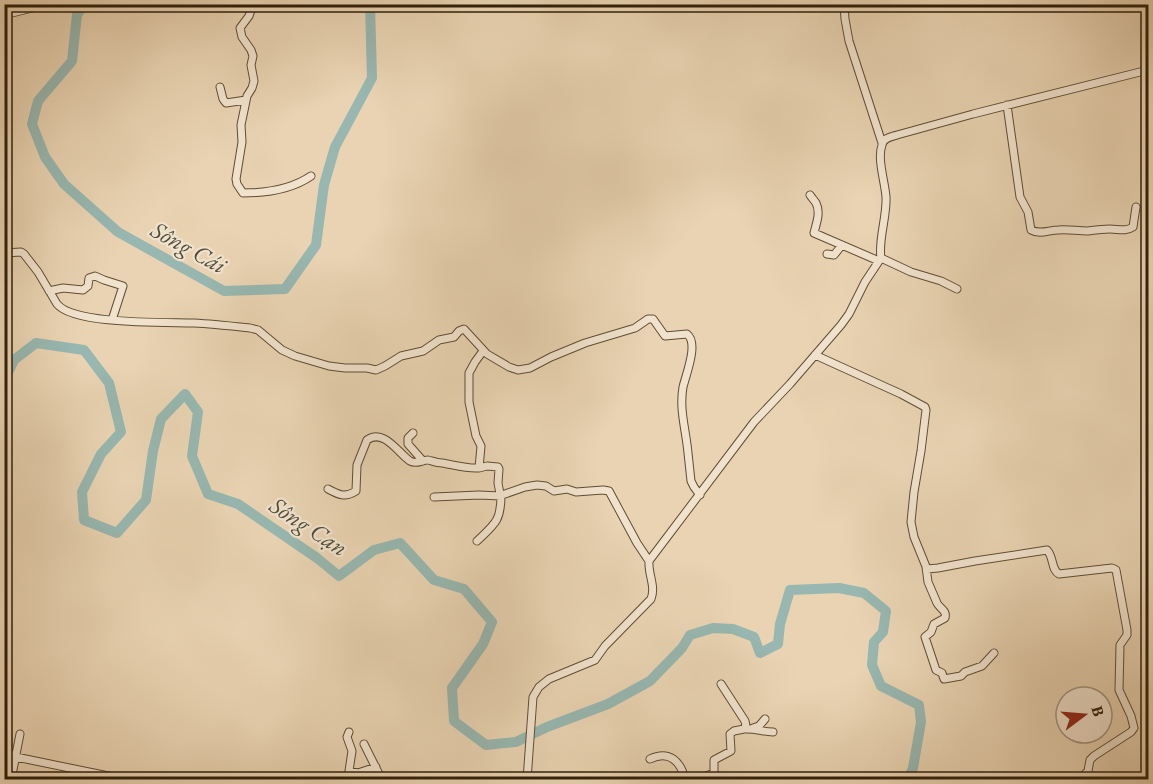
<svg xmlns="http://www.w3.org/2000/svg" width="1153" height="784" viewBox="0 0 1153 784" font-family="'EB Garamond',serif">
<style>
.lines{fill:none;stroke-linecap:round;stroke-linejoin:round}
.river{stroke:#97b7b0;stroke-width:10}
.minor-casing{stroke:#5e4d34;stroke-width:9}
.minor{stroke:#f1e2cd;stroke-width:7}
.labels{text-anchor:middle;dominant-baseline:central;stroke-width:4.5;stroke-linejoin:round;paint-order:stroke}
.water-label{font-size:24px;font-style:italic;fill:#4e4d3c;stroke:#f1e2cd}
</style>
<rect width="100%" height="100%" fill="#e9d3b2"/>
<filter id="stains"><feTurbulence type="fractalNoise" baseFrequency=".00333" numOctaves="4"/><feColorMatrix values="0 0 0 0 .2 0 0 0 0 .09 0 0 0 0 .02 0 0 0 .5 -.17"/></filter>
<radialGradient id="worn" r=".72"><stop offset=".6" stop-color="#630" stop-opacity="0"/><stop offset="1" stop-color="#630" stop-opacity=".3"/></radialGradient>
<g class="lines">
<path class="river" d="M 84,4 L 77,15 L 72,61 L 38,101 L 32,124 L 45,157 L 64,184 L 118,232 L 224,291 L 285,289 L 316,245 L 324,185 L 335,147 L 372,78 L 370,4
M 4,381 L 14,360 L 36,343 L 84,350 L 109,383 L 121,432 L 101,454 L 82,492 L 84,520 L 117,533 L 146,500 L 153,451 L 161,419 L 185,394 L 198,412 L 192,456 L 208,494 L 238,504 L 317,558 L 339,576 L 374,550 L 400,543 L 434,580 L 464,589 L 492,622 L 483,644 L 452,688 L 454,721 L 486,745 L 516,742 L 547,727 L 608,704 L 650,681 L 682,648 L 690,635 L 713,628 L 733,629 L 754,637 L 760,653 L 778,644 L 780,624 L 790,590 L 839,588 L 864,593 L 886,611 L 883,632 L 874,642 L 872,665 L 881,686 L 919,705 L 921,722 L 913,768 L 908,780"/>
<g class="minor-casing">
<path id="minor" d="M 253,4 L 249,16 L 240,28 L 242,37 L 251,50 L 253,56 L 251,65 L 254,81 L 252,88 L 247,96 L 241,125 L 242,142 L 236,179 L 237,184 L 243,193 C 267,193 292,189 311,176
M 844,4 L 845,19 L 849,41 L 882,143
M 4,15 L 48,4
M 220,87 L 223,99 L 226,103 L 246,100
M 1007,105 L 1020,197 L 1028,212 L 1031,230 C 1040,235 1049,230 1058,230 C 1068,229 1077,231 1087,231 C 1095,230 1102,229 1110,229 C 1119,229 1125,232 1133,227 L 1136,207
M 810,195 C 812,198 814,200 816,203 C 821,213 816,224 814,233 L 879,261
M 4,253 L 21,252 L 24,254 L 38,272 L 57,304 C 74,325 166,322 194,323 C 213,324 231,326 250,328 L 258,330 L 282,350 L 295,356 L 329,366 L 345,368 L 367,368 L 376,370 L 385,366 L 401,356 L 423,351 L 439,340 L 454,337 L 459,331 L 464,329 L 487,354 L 509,367 L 518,370 L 530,368 L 551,357 L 585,343 L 635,328 L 648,319 L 653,319 L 665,336 L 687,334 C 699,343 686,374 683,387 C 679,410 686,430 688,453 C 689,462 690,471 691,481 L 694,487 L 700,495
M 827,254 L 834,255 L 842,245
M 881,258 L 911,272 L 941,281 L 957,289
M 49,291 L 63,288 L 83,290 L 88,286 L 89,278 L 95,276 L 104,280 L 123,286 L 112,320
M 483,351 L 475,362 L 469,373 L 469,402 L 476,436 L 481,446 L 479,468 L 487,466 L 498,467 L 499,469 L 498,483 L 500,494 L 502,495 L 525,487 L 537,485 L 546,486 L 554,491 L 567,489 L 576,492 L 603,490 L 609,491 L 637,543 L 649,561
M 815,355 L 901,394 L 925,407 L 926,410 L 921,451 L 914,492 L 911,522 L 914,537 L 927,569 L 938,568 L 975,561 L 1047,550 C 1054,557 1051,570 1059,574 L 1112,568 L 1116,570 L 1127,630 L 1127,635 L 1120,645 L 1119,690 L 1131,716 L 1134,728 L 1131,732 L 1094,756 L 1090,760 L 1088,771 L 1079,780
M 413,433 L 408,438 L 408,444 L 423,461
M 328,489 C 339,495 345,498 356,491 L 357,465 L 367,440 C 384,428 398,453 410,461 C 417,465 421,460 428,460 C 432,461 437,463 442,463 C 454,465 467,469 479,468
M 434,497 L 479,495 L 501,496
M 477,541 C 495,524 501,521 501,495
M 926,567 L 928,582 L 937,603 C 940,609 947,610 945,618 L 934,624 L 931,632 L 925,637 L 936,670 L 942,673 L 944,679 L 961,676 L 965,672 L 982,666 L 994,653
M 753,728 L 759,726 L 765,719
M 744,729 C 755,728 762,732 773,732
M 349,732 L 347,737 L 352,751 L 349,771 L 358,773 L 376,767
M 364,744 L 382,780
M 4,751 L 16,757 L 128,780
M 650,759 C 669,750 681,761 685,780
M 11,780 L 20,734
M 527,780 L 533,697 L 539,687 L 549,679 L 595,660 L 605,646 L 651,599 C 656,586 648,575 649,561 L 754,422 L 790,384 L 841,325 L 849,314 L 865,282 L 881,258 C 878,240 887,217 886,197 C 885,182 877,159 882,145 C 883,138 891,137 897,135 L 973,114 L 1148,70
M 696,780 L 714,773 L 714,760 L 731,751 L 730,734 L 734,731 L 744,729 L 746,726 L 745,721 L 721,684"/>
</g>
<use href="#minor" class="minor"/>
</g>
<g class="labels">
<g class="water-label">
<text transform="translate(189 247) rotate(29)">Sông Cái</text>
<text transform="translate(309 526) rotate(33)">Sông Cạn</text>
</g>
</g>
<rect width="1153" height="784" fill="none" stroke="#e9d3b2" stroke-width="24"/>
<rect x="6" y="6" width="1141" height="772" fill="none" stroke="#2f200a" stroke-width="3"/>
<rect x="12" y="12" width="1129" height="760" fill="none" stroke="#2f200a" stroke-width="1.5"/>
<g transform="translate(1084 715) rotate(74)"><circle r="28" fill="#f1e2cd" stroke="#a3947f" stroke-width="1.5"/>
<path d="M0-4.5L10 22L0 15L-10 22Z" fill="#8f2418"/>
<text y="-9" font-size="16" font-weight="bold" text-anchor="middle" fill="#2f200a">B</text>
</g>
<rect width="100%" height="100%" filter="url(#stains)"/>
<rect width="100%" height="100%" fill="url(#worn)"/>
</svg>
